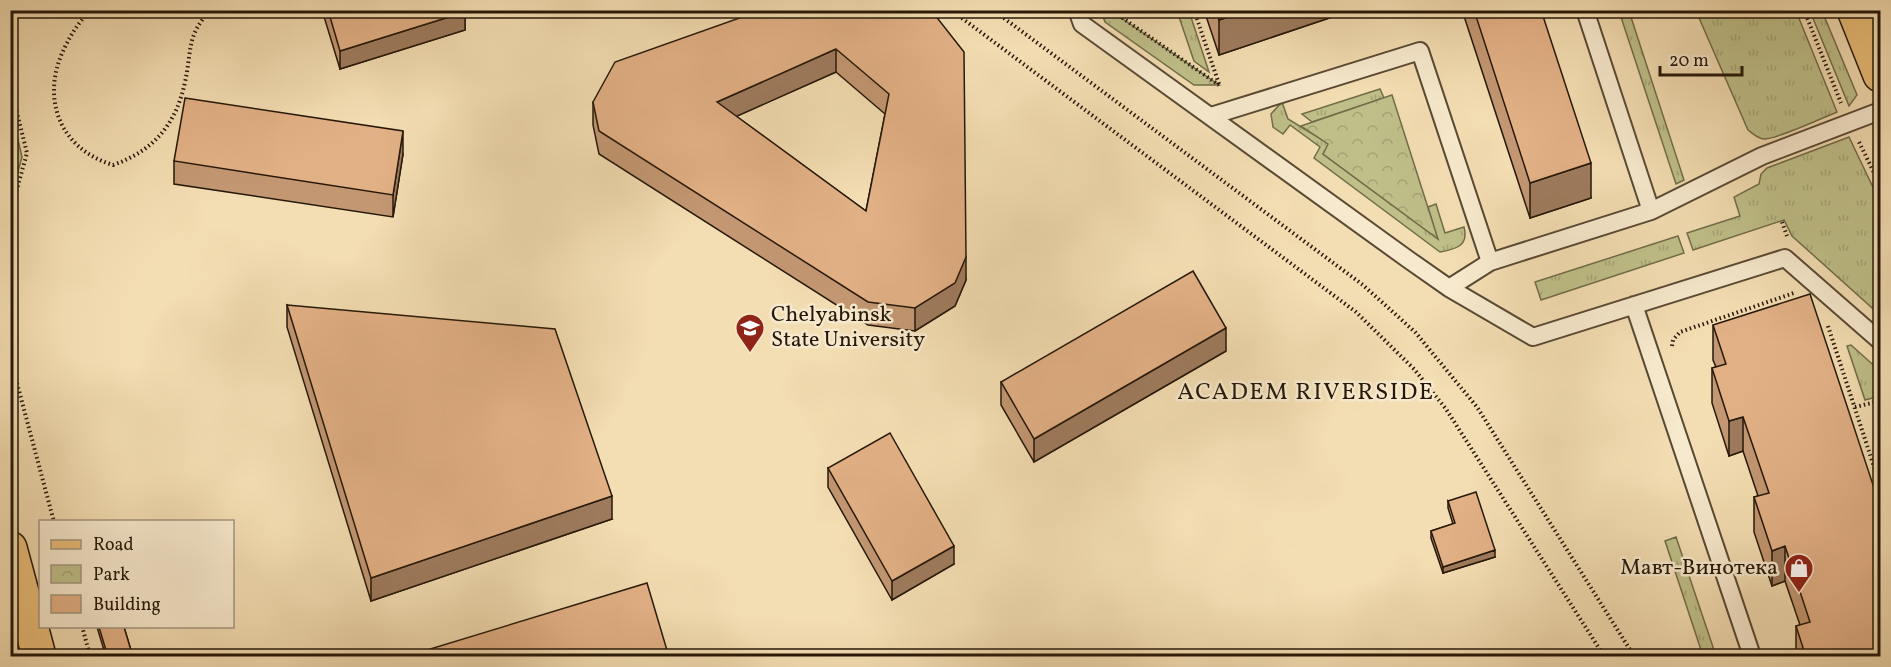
<svg xmlns="http://www.w3.org/2000/svg" width="1891" height="667" viewBox="0 0 1891 667" font-family="Vollkorn,serif">
<style>
.grass{fill:url(#grass-tufts);stroke:#726c49;stroke-width:1.5}
.park{fill:url(#park-crowns);stroke:#726c49;stroke-width:1.5}
.lines{fill:none;stroke-linecap:round;stroke-linejoin:round}
.lane-casing{stroke:#594933;stroke-width:20}
.primary-casing{stroke:#261809;stroke-width:36}
.path{stroke:#261809;stroke-width:4;stroke-dasharray:1.5 3;stroke-linecap:butt}
.lane{stroke:#f7e9cd;stroke-width:16}
.primary{stroke:#eabe79;stroke-width:33}
.wall{fill:#c29772;stroke:#261809;stroke-width:1.5;fill-rule:evenodd}
.shaded-wall{fill:#9e7b5d;stroke:#261809;stroke-width:1.5}
.building{fill:#e2b085;stroke:#261809;stroke-width:1.5;fill-rule:evenodd}
.labels{text-anchor:middle;dominant-baseline:central;stroke-width:5;stroke-linejoin:round;paint-order:stroke}
.poi-label{font-size:22px;fill:#261809;stroke:#f7e9cd;text-anchor:start}
.neighbourhood-label{font-size:24px;letter-spacing:1.5px;fill:#261809;stroke:#f7e9cd}
</style>
<defs>
<pattern id="grass-tufts" width="24" height="20" patternUnits="userSpaceOnUse" patternTransform="scale(1.5)"><rect width="24" height="20" fill="#bfbf89"/><path d="M3 7l-1-3M5 7V3M7 7l1-3M15 17l-1-3M17 17v-4M19 17l1-3" fill="none" stroke="#a4a375"/></pattern>
<pattern id="park-crowns" width="20" height="18" patternUnits="userSpaceOnUse" patternTransform="scale(1.5)"><rect width="20" height="18" fill="#bfbf89"/><path d="M2 6a3 3 0 1 1 6 0M12 15a3 3 0 1 1 6 0" fill="none" stroke="#a4a375"/></pattern>
</defs>
<rect width="100%" height="100%" fill="#f3ddb2"/>
<filter id="stains"><feTurbulence type="fractalNoise" baseFrequency=".00333" numOctaves="4"/><feColorMatrix values="0 0 0 0 .2 0 0 0 0 .09 0 0 0 0 .02 0 0 0 .5 -.17"/></filter>
<radialGradient id="worn" r=".72"><stop offset=".6" stop-color="#630" stop-opacity="0"/><stop offset="1" stop-color="#630" stop-opacity=".3"/></radialGradient>
<path class="grass" d="M 1101,11 L 1111,11 L 1219,85 L 1194,85 L 1105,22 Z
M 1177,11 L 1189,11 L 1209,72 L 1194,61 Z
M 1619,11 L 1629,11 L 1684,180 L 1676,184 Z
M 1696,11 L 1796,11 L 1837,112 C 1822,118 1778,139 1764,139 C 1758,139 1752,133 1748,130 Z
M 1810,11 L 1822,11 L 1857,95 L 1849,106 Z
M 1380,89 L 1384,98 L 1312,122 L 1302,114 Z
M 1282,102 L 1288,119 L 1329,144 L 1323,154 L 1437,238 L 1428,207 L 1436,204 L 1445,233 L 1464,227 C 1469,246 1456,249 1440,252 L 1314,158 L 1320,147 L 1290,125 L 1283,134 L 1273,127 L 1271,114 Z
M 11,110 L 22,157 L 11,197 L 10,197 Z
M 1849,137 L 1880,202 L 1880,315 L 1792,236 L 1784,220 L 1693,250 L 1687,233 L 1740,216 L 1734,197 L 1759,184 L 1761,174 L 1767,168 Z
M 1678,236 L 1684,253 L 1541,300 L 1535,282 Z
M 1851,345 L 1880,371 L 1880,396 L 1865,400 L 1847,346 Z
M 1676,537 L 1716,656 L 1703,656 L 1665,541 Z"/>
<path class="park" d="M 1392,95 L 1438,239 L 1323,154 L 1328,144 L 1301,126 Z"/>
<g class="lines">
<g class="lane-casing">
<path id="lane" d="M 1077,10 L 1082,24 L 1409,260 L 1449,288 L 1533,337 L 1785,258 L 1880,341
M 1585,10 L 1651,211
M 1211,116 L 1420,51 L 1490,262 L 1651,211 L 1762,156 L 1880,111
M 1449,288 L 1490,262
M 1634,305 L 1752,656"/>
</g>
<g class="primary-casing">
<path id="primary" d="M 1854,10 L 1880,75
M 10,548 L 39,656"/>
</g>
<path class="path" d="M 92,10 C 81,19 73,31 67,43 C 39,94 57,148 113,165 C 153,151 176,125 185,82 C 192,51 186,35 211,10
M 951,10 L 1356,312 L 1414,369 L 1446,409 L 1604,656
M 993,10 L 1363,285 L 1415,332 L 1477,407 L 1634,656
M 1111,10 L 1219,85
M 1194,10 L 1219,84
M 1804,10 L 1841,103
M 10,85 L 27,153 L 10,214
M 1859,142 L 1880,185
M 1782,222 L 1787,236
M 1828,326 L 1880,485
M 1672,346 L 1673,340 L 1680,332 L 1794,293
M 10,357 L 54,522
M 1855,407 L 1880,401
M 82,626 L 90,656"/>
<use href="#lane" class="lane"/>
<use href="#primary" class="primary"/>
</g>
<path class="wall" d="M 322,10 L 465,10 L 465,30 L 340,69 Z
M 931,10 L 966,280 L 955,306 L 915,331 L 868,325 L 599,154 L 593,125 L 593,102 ZM 836,72 L 885,114 L 866,211 L 736,116 Z
M 1204,10 L 1353,10 L 1219,55 Z
M 1462,10 L 1541,10 L 1591,198 L 1530,218 Z
M 403,154 L 393,217 L 174,184 L 174,161 Z
M 287,305 L 612,519 L 371,601 L 287,327 Z
M 1713,325 L 1881,657 L 1796,657 L 1796,626 L 1800,625 L 1785,581 L 1772,586 L 1754,532 L 1754,497 L 1758,496 L 1743,451 L 1729,456 L 1712,403 L 1712,368 L 1716,367 L 1713,360 Z
M 1226,351 L 1034,462 L 1001,405 L 1001,382 Z
M 828,468 L 954,564 L 892,600 L 828,487 Z
M 1448,501 L 1495,557 L 1443,573 L 1431,538 L 1431,531 L 1453,524 L 1448,508 Z
M 97,627 L 124,627 L 133,657 L 106,657 Z"/>
<path class="shaded-wall" d="M 1248,10 L 1353,10 L 1219,55 L 1219,20 Z
M 465,12 L 465,30 L 340,69 L 340,51 Z
M 836,49 L 836,72 L 717,125 L 717,102 Z
M 403,131 L 403,154 L 393,217 L 393,195 Z
M 1591,163 L 1591,198 L 1530,218 L 1530,183 Z
M 966,257 L 966,280 L 955,306 L 915,331 L 915,308 Z
M 1226,328 L 1226,351 L 1034,462 L 1034,439 Z
M 1743,417 L 1743,451 L 1729,456 L 1729,421 Z
M 612,496 L 612,519 L 371,601 L 371,578 Z
M 954,546 L 954,564 L 892,600 L 892,581 Z
M 1785,546 L 1785,581 L 1772,586 L 1772,551 Z
M 1495,550 L 1495,557 L 1443,573 L 1443,567 Z"/>
<path class="building" d="M 328,10 L 465,10 L 465,12 L 340,51 Z
M 762,10 L 931,10 L 964,52 L 966,257 L 955,283 L 915,308 L 868,302 L 599,131 L 593,102 L 615,62 ZM 836,49 L 889,94 L 866,211 L 717,102 Z
M 1216,10 L 1248,10 L 1219,20 Z
M 1474,10 L 1541,10 L 1591,163 L 1530,183 Z
M 185,98 L 403,131 L 393,195 L 174,161 Z
M 1193,271 L 1226,328 L 1034,439 L 1001,382 Z
M 1810,294 L 1881,509 L 1881,657 L 1806,657 L 1796,626 L 1810,622 L 1785,546 L 1772,551 L 1754,497 L 1769,493 L 1743,417 L 1729,421 L 1712,368 L 1726,364 L 1713,325 Z
M 287,305 L 555,329 L 612,496 L 371,578 Z
M 890,433 L 954,546 L 892,581 L 828,468 Z
M 1476,492 L 1495,550 L 1443,567 L 1431,531 L 1455,523 L 1448,501 Z
M 647,583 L 669,657 L 404,657 Z
M 99,627 L 124,627 L 133,657 L 108,657 Z"/>
<defs>
<g id="university-pin" transform="scale(1.5)"><path d="M0 17L-7.5 6A9.5 9.5 0 1 1 7.5 6Z" fill="#8f2418" stroke="#f7e9cd"/><path d="M0-5L7-2L0 1L-7-2ZM-4 1L0 2.5L4 1V4Q0 6-4 4Z" fill="#fff"/></g>
<g id="shop-pin" transform="scale(1.5)"><path d="M0 17L-7.5 6A9.5 9.5 0 1 1 7.5 6Z" fill="#8f2418" stroke="#f7e9cd"/><path d="M-5-2.5h2.3a2.7 3.5 0 0 1 5.4 0H5L5.5 6h-11ZM-1.5-2.5h3a1.5 2.3 0 0 0-3 0Z" fill="#fff"/></g>
</defs>
<g fill-rule="evenodd">
<use href="#university-pin" x="750" y="328"/>
<use href="#shop-pin" x="1799" y="568"/>
</g>
<g class="labels">
<g class="poi-label">
<text x="771" y="315">Chelyabinsk<tspan x="771" dy="25">State University</tspan></text>
<text x="1778" y="568" text-anchor="end">Мавт-Винотека</text>
</g>
<g class="neighbourhood-label">
<text x="1306" y="393">ACADEM RIVERSIDE</text>
</g>
</g>
<rect width="1891" height="667" fill="none" stroke="#f3ddb2" stroke-width="36"/>
<rect x="12" y="12" width="1867" height="643" fill="none" stroke="#261809" stroke-width="3"/>
<rect x="18" y="18" width="1855" height="631" fill="none" stroke="#261809" stroke-width="1.5"/>
<rect x="39" y="520" width="195" height="108" fill="#f7e9cd" stroke="#a3957f" stroke-width="1.5"/>
<rect x="51" y="540" width="30" height="9" fill="#eabe79" stroke="#a3957f" stroke-width="1.5"/>
<text x="93" y="550" font-size="18" fill="#261809">Road</text>
<rect x="51" y="565" width="30" height="18" fill="url(#park-crowns)" stroke="#a3957f" stroke-width="1.5"/>
<text x="93" y="580" font-size="18" fill="#261809">Park</text>
<rect x="51" y="595" width="30" height="18" fill="#e2b085" stroke="#a3957f" stroke-width="1.5"/>
<text x="93" y="610" font-size="18" fill="#261809">Building</text>
<path d="M1660 66v9h82v-9" fill="none" stroke="#261809" stroke-width="3"/>
<text x="1669" y="66" font-size="18" fill="#261809" stroke="#f7e9cd" stroke-width="4.5" paint-order="stroke">20 m</text>
<rect width="100%" height="100%" filter="url(#stains)"/>
<rect width="100%" height="100%" fill="url(#worn)"/>
</svg>
